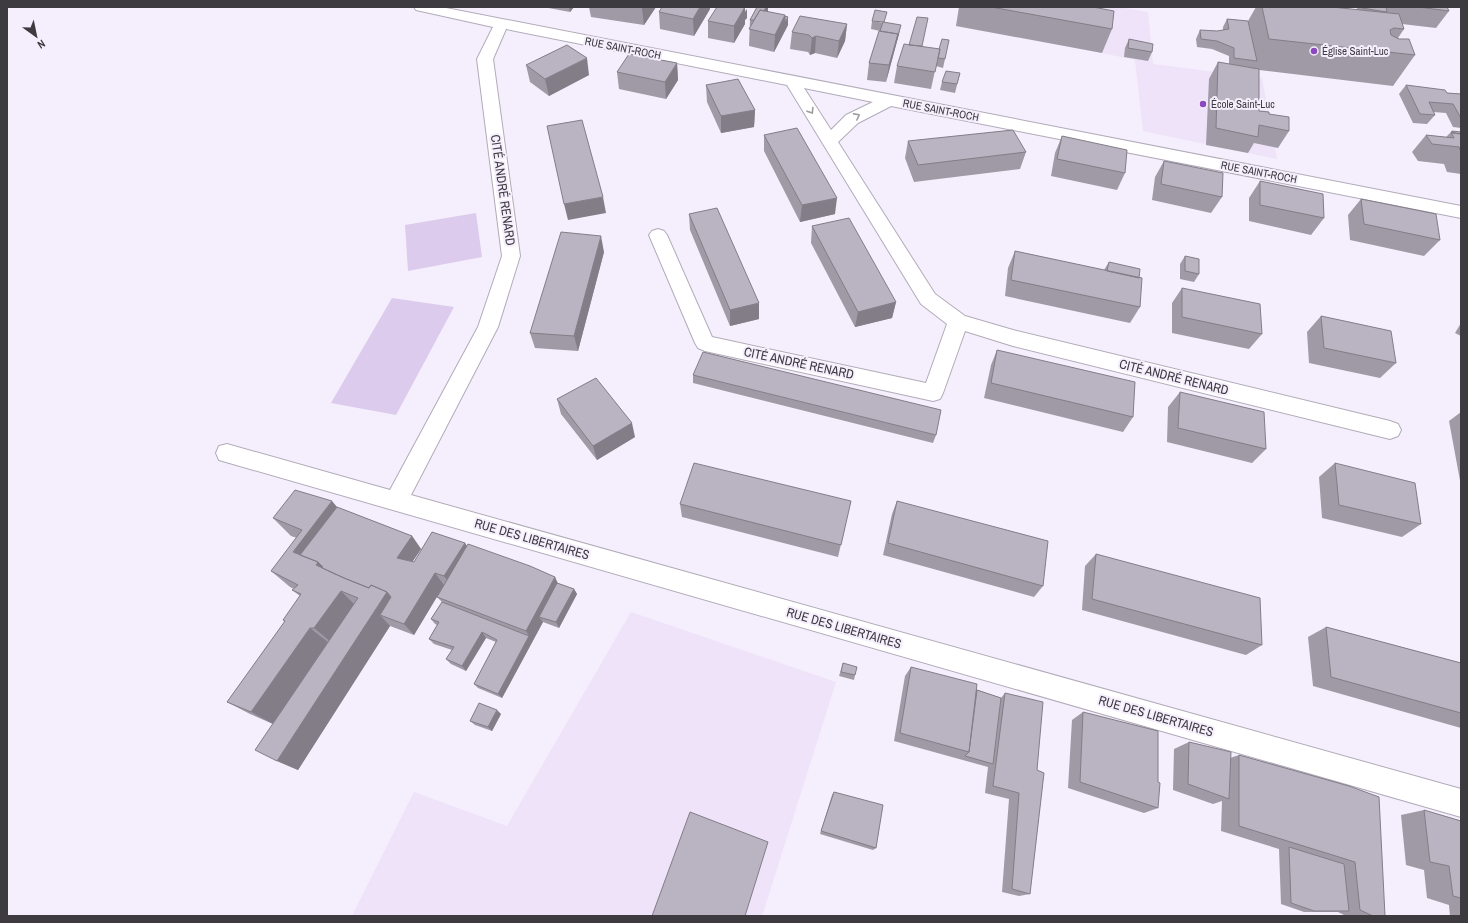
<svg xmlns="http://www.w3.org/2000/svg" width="1468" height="923" viewBox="0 0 1468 923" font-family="'Archivo Narrow',sans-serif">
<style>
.built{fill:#eee3f9}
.green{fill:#dccbed}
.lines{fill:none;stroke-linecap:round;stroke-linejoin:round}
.minor-casing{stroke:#b2abb9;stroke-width:2}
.minor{fill:#fff;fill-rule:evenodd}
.wall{fill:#a09aa6}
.shaded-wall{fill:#827d87}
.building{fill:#bab3c1;stroke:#827d87}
.oneway{stroke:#9e9ca0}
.poi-dot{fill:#8c49bd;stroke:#f5eefc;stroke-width:1.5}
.labels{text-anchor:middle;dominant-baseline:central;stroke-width:4;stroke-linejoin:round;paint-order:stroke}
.far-street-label{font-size:11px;fill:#3d3a40;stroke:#f5eefc}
.far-poi-label{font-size:11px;fill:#3d3a40;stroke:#f5eefc;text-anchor:start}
.street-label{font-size:13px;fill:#3d3a40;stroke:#f5eefc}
</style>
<rect width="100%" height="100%" fill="#f5eefc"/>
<path class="built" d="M 959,7 L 1118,7 L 1148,12 L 1153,64 L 1262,78 L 1277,159 L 1143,131 L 1135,60 L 1102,53 L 956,26 Z
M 631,612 L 836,682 L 762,916 L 352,916 L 414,792 L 507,826 Z"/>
<path class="green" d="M 476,213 L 482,257 L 408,271 L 405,225 Z
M 392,298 L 454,307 L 396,415 L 331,403 Z"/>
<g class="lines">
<g class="minor-casing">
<path id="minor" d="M 414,7 L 441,7 L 1461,206 L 1461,218 L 891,106 L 858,123 L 838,142 L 935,294 L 965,316 L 1013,330 L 1390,421 L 1398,424 L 1401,430 L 1398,436 L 1390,439 L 1013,346 L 965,331 L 943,393 L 940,399 L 933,401 L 705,351 L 698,348 L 695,343 L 649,235 L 652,231 L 658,229 L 664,231 L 667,235 L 712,337 L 926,383 L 947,324 L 921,304 L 787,85 L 506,29 L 493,59 L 520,256 L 498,327 L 411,495 L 1461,789 L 1461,817 L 219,460 L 216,453 L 219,446 L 227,444 L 390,490 L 478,327 L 502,256 L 477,59 L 493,27 L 416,10 ZM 804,88 L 873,102 L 846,115 L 831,130 Z"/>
</g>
<use href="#minor" class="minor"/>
</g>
<path class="wall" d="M 543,7 L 574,7 L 570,12 Z
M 589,7 L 656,7 L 644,25 L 591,17 Z
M 716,7 L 744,7 L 745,9 L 747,18 L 745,20 L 745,24 L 734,43 L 708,38 L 708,21 L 717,7 Z
M 757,7 L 768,7 L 768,12 L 785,15 L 788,25 L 774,52 L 749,46 L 750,20 Z
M 959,7 L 1093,7 L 1112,29 L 1102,53 L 956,26 Z
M 1256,7 L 1332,7 L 1356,10 L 1358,7 L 1447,7 L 1449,11 L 1436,28 L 1402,24 L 1404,29 L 1398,38 L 1415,55 L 1393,86 L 1259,70 L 1259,111 L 1269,114 L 1289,131 L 1278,148 L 1254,143 L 1248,153 L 1206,145 L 1209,79 L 1218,62 L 1229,64 L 1229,56 L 1212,49 L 1197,47 L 1196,39 L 1200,30 L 1217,31 L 1223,30 L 1223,27 L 1227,19 L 1248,21 Z
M 710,9 L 694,36 L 660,29 L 659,12 Z
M 872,21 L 885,23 L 899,34 L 886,82 L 867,80 L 869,63 L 880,31 L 871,29 Z
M 847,24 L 845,41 L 837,58 L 815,53 L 810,55 L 808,52 L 790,49 L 792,32 Z
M 1129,39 L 1152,52 L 1148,61 L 1124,57 L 1125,48 Z
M 922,46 L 945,59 L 943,68 L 936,66 L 931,89 L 894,83 L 897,66 Z
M 677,63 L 678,80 L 666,99 L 619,89 L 617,72 Z
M 526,65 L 589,75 L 549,96 L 530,82 Z
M 960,73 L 955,93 L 940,90 L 942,82 Z
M 706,85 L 755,110 L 754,127 L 721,133 L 707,102 Z
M 1406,85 L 1447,93 L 1461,94 L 1461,128 L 1453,127 L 1446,113 L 1433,112 L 1435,115 L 1427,124 L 1413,123 L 1399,94 Z
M 1452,131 L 1461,132 L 1461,174 L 1447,172 L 1444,164 L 1418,161 L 1412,152 L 1426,135 L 1446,137 Z
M 764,135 L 835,214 L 800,222 L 764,151 Z
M 1062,136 L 1125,173 L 1117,190 L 1051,176 L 1055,153 Z
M 908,141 L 1026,152 L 1020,169 L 914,182 L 905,158 Z
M 1164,161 L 1222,197 L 1211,213 L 1152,200 L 1155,177 Z
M 1260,181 L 1324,218 L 1311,235 L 1249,221 L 1249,198 Z
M 1361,199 L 1440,240 L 1424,256 L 1350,240 L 1348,215 Z
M 689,214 L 759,319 L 730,326 L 690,230 Z
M 812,226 L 896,302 L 892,318 L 855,327 L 811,243 Z
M 1015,251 L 1104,270 L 1109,262 L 1139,278 L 1140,307 L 1130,323 L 1005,296 L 1008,268 Z
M 604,252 L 578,351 L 535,348 L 530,333 Z
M 1185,256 L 1199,274 L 1194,282 L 1180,279 L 1180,264 Z
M 1182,288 L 1262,334 L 1249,349 L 1172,333 L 1172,303 Z
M 1321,316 L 1396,363 L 1380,378 L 1309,363 L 1307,332 Z
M 1461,323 L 1461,336 L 1455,333 Z
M 997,350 L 1133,417 L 1123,432 L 984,398 L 991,365 Z
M 693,375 L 936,435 L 933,443 L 693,383 Z
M 1180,392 L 1266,449 L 1252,463 L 1167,442 L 1168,407 Z
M 557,399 L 635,437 L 597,460 L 561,414 Z
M 1461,412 L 1461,486 L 1449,421 Z
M 1335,463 L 1421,524 L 1402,537 L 1322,518 L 1319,477 Z
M 851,501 L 838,557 L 682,517 L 680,504 Z
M 897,501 L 1043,586 L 1034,597 L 883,555 L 892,514 Z
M 337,507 L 412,536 L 421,549 L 412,562 L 414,562 L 465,543 L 467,546 L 555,577 L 557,583 L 574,589 L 577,594 L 559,628 L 543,622 L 502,698 L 478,688 L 474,684 L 496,642 L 486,638 L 466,671 L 451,664 L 446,659 L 452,650 L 434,644 L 429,639 L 437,625 L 435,624 L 431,619 L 442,602 L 437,597 L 444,585 L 414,635 L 390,626 L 298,770 L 277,761 L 273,724 L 250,714 L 227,702 L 285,622 L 283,620 L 300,596 L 292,590 L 294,589 L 290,587 L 271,571 L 297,538 L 291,536 L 273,518 Z
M 1096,554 L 1262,645 L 1246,655 L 1082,610 L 1085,566 Z
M 1326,627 L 1461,663 L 1461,728 L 1313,686 L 1308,637 Z
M 843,663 L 855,675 L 854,680 L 839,676 Z
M 911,667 L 1001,698 L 1005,693 L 1037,770 L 1030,894 L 1019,896 L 1002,892 L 1009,799 L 985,793 L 988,767 L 894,741 L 905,676 Z
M 1083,712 L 1158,782 L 1158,808 L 1144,813 L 1068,788 L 1072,720 Z
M 501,714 L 492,731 L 475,725 L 470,721 Z
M 1189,742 L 1230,758 L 1239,755 L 1349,786 L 1385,916 L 1346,916 L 1338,912 L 1304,912 L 1281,904 L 1279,849 L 1221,831 L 1222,801 L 1213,804 L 1173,790 L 1174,749 Z
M 834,792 L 876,848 L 873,850 L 820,834 L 832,795 Z
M 1424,810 L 1461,821 L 1461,916 L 1450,916 L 1449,905 L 1427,898 L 1424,870 L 1406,865 L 1401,815 Z"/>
<path class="shaded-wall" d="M 569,7 L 574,7 L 570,12 Z
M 643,7 L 656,7 L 644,25 L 642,8 Z
M 700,7 L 710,7 L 710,9 L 694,36 L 693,19 Z
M 745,7 L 745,12 L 747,9 L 747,18 L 745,20 L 745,24 L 734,43 L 734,26 Z
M 766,7 L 768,7 L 768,12 L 763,12 Z
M 785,15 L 785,23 L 788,17 L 788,25 L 774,52 L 775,35 Z
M 847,24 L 845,41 L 837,58 L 839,41 Z
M 901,25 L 899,34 L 886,82 L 889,65 Z
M 816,36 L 815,53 L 810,55 L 812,38 Z
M 587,58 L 589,75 L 549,96 L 545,79 Z
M 677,63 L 678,80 L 666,99 L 665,82 Z
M 755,110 L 754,127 L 721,133 L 721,116 Z
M 603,197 L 606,213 L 568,220 L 564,204 Z
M 837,198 L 835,214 L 800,222 L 802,205 Z
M 601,236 L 604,252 L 578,351 L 574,336 Z
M 896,302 L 892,318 L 855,327 L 858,312 Z
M 759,303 L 759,319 L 730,326 L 730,310 Z
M 632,423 L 635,437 L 597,460 L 593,446 Z
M 332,501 L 348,520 L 315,564 L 293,552 Z
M 412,536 L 421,549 L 407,570 L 397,558 Z
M 465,543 L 472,555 L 452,587 L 444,576 Z
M 318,562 L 330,574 L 316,565 Z
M 435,573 L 444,585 L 414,635 L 404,624 Z
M 555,577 L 560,588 L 539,617 L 543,622 L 502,698 L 498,694 L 529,636 L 526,631 Z
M 574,589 L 577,594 L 559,628 L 556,622 Z
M 341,591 L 357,607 L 332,643 L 314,628 Z
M 387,592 L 402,608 L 380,615 L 390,626 L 298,770 L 277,761 Z
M 310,628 L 328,642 L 273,724 L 251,712 Z
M 482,632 L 486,638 L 466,671 L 462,666 Z
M 497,710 L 501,714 L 492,731 L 488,727 Z"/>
<path class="building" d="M 662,7 L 700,7 L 693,19 L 659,12 Z
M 717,7 L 745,7 L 734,26 L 708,21 Z
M 757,7 L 766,7 L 764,11 L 760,10 L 754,20 L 750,20 Z
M 991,7 L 1093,7 L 1114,11 L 1112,29 Z
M 1262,7 L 1332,7 L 1399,14 L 1404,29 L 1394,28 L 1390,30 L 1391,35 L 1399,39 L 1409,39 L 1415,55 L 1269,39 Z
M 1362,7 L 1386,7 L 1387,12 L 1362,8 Z
M 1418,7 L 1447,7 L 1449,11 Z
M 760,10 L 785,15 L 775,35 L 749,29 Z
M 875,10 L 887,12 L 884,22 L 872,21 Z
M 785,16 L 788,17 L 785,23 Z
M 800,16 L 847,24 L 839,41 L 816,36 L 812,38 L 809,35 L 792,32 Z
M 917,17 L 928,18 L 922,46 L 909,45 Z
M 1227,19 L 1248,21 L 1257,61 L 1234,58 L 1234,48 L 1217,41 L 1201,39 L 1200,30 L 1217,31 L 1229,29 Z
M 883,22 L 901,25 L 896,42 L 898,34 L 880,31 Z
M 879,31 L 898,34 L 889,65 L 869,63 Z
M 942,39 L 949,40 L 945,59 L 938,58 L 940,49 L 939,49 Z
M 1129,39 L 1153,44 L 1152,52 L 1128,48 Z
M 904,44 L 940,49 L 935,72 L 897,66 Z
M 567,45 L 587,58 L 545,79 L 526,65 Z
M 629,54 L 677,63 L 665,82 L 617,72 Z
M 1218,62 L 1259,69 L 1259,111 L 1269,112 L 1269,114 L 1289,117 L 1289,131 L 1259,125 L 1258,137 L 1216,128 Z
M 946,71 L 960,73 L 957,84 L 942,82 Z
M 738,79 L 755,110 L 721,116 L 706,85 Z
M 1406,85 L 1445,90 L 1447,93 L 1461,94 L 1461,118 L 1453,104 L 1429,102 L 1435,115 L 1420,114 Z
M 582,120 L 603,197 L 564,204 L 547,126 Z
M 797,128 L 837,198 L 802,205 L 764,135 Z
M 1013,130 L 1026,152 L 918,165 L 908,141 Z
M 1452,131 L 1461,132 L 1461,134 L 1452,133 Z
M 1451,132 L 1461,134 L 1461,152 L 1459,147 L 1432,144 L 1426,135 L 1454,138 Z
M 1062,136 L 1127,150 L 1125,173 L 1057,159 Z
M 1164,161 L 1223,173 L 1222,197 L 1161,184 Z
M 1260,181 L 1323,194 L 1324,218 L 1260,205 Z
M 1361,199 L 1436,214 L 1440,240 L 1364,224 Z
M 717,208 L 759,303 L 730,310 L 689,214 Z
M 849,218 L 896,302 L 858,312 L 812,226 Z
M 561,232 L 601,236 L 574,336 L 530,333 Z
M 1015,251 L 1142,278 L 1140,307 L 1011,280 Z
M 1185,256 L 1199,259 L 1199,274 L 1185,271 Z
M 1109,262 L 1140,269 L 1139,278 L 1107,271 Z
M 1182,288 L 1260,304 L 1262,334 L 1182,317 Z
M 1321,316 L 1391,331 L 1396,363 L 1324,348 Z
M 997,350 L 1135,382 L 1133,417 L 991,383 Z
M 703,352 L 941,410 L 936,435 L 693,375 Z
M 596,378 L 632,423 L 593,446 L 557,399 Z
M 1180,392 L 1264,412 L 1266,449 L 1178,428 Z
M 694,463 L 851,501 L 841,545 L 680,504 Z
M 1335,463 L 1415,483 L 1421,524 L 1339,505 Z
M 295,490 L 332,501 L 293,552 L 318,562 L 316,565 L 344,578 L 369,588 L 371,585 L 387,592 L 277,761 L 255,750 L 358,598 L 341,591 L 314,628 L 310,628 L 251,712 L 227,702 L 285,621 L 283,620 L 301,594 L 292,590 L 298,585 L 271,571 L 302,530 L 273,518 Z
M 897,501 L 1048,541 L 1043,586 L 888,543 Z
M 337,507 L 412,536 L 397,558 L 414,562 L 432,532 L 465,543 L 444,576 L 435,573 L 404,624 L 380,615 L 391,597 L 387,592 L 371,585 L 369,588 L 344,578 L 322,568 L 323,567 L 318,562 L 300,555 Z
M 468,544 L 530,566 L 555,577 L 526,631 L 437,597 Z
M 1096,554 L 1260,598 L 1262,645 L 1092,599 Z
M 557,583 L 574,589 L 556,622 L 539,617 Z
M 442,602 L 529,636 L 498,694 L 474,684 L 497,640 L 482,632 L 462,666 L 446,659 L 454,647 L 429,639 L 439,622 L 431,619 Z
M 1326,627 L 1461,663 L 1461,713 L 1331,677 Z
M 843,663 L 857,667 L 855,675 L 841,672 Z
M 911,667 L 977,684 L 969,752 L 900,733 Z
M 977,690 L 1001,698 L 993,764 L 965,756 L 969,752 Z
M 1005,693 L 1043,702 L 1037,770 L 1044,773 L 1030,894 L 1012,889 L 1019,793 L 993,786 Z
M 479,703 L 497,710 L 488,727 L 470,721 Z
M 1083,712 L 1158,731 L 1158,782 L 1160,783 L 1158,808 L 1080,782 Z
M 1189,742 L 1231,752 L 1229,799 L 1188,784 Z
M 1239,755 L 1349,786 L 1379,797 L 1385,916 L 1373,916 L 1360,910 L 1355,862 L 1239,826 Z
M 834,792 L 883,805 L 876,848 L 821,831 Z
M 1424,810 L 1461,821 L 1461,898 L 1453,896 L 1449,866 L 1430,862 Z
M 690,812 L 768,842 L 745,916 L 652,916 Z
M 1289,847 L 1344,864 L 1349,911 L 1314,911 L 1291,903 Z"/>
<defs><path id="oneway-chevron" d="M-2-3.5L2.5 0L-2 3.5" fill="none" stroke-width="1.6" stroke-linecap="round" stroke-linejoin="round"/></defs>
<g class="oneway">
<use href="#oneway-chevron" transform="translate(811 111) rotate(58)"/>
<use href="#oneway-chevron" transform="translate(857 116) rotate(-28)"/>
</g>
<g class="poi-dot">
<circle cx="1314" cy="51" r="4"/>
<circle cx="1203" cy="104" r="4"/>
</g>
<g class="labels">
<g class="far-street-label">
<text transform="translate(623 48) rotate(11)">RUE SAINT-ROCH</text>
<text transform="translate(941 110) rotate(11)">RUE SAINT-ROCH</text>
<text transform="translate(1259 172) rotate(11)">RUE SAINT-ROCH</text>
</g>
<g class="far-poi-label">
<text x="1322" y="51">Église Saint-Luc</text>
<text x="1211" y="104">École Saint-Luc</text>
</g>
<g class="street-label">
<text transform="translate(503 190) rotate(82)">CITÉ ANDRÉ RENARD</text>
<text transform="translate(799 363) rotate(12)">CITÉ ANDRÉ RENARD</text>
<text transform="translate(1174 377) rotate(14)">CITÉ ANDRÉ RENARD</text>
<text transform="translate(532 539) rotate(16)">RUE DES LIBERTAIRES</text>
<text transform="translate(844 628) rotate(16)">RUE DES LIBERTAIRES</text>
<text transform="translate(1156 716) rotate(16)">RUE DES LIBERTAIRES</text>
</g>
</g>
<rect width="1468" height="923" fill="none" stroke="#3d3a40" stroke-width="16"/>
<g transform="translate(36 36) rotate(147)" stroke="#f5eefc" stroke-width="3" paint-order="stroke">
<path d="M0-3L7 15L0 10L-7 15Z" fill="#3d3a40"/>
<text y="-6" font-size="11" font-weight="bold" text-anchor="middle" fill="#3d3a40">N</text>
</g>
</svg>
